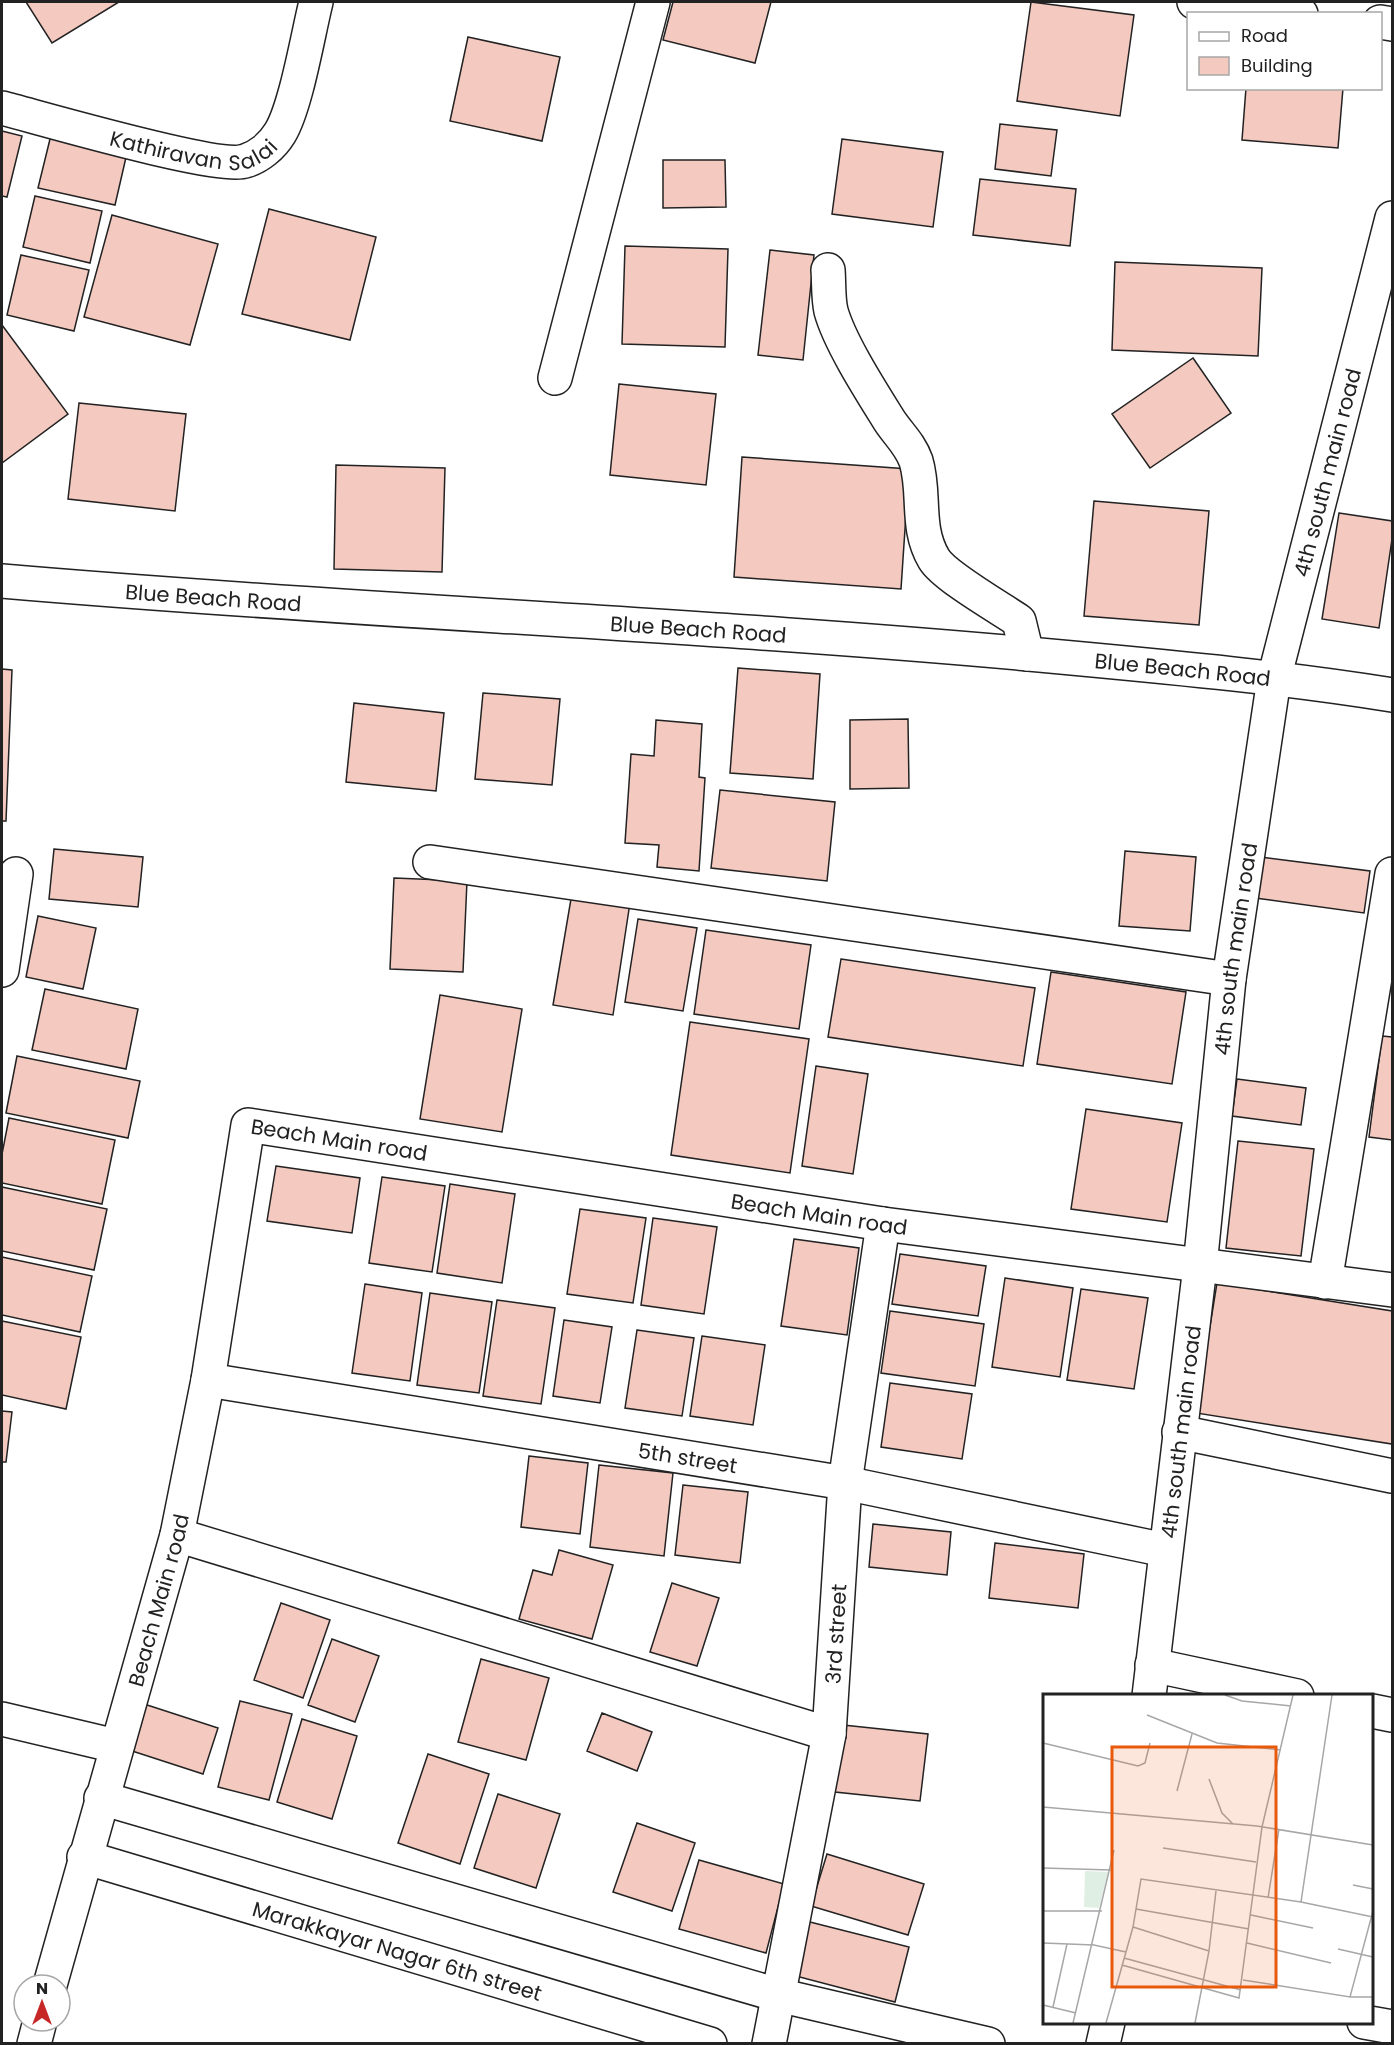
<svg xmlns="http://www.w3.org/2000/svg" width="1394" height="2045" viewBox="0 0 1394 2045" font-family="Poppins,sans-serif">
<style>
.building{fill:#f3c9c0;stroke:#222;stroke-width:1.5}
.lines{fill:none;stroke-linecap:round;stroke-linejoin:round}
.street-casing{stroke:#222;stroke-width:36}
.secondary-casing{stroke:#222;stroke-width:36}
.street{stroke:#fff;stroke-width:33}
.secondary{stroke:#fff;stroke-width:33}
.labels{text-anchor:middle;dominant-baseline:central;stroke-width:4.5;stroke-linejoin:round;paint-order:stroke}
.street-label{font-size:21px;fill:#222;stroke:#fff}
.inset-road{fill:none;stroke:#a7a7a7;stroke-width:1.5}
.view{fill:#e8590c;fill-opacity:0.15;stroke:#e8590c;stroke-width:3}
.inset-edge{fill:none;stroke:#222;stroke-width:3}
</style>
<rect width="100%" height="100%" fill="#fff"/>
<path class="building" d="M 26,2 L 119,2 L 52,43 Z
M 673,2 L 771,2 L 755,63 L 663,40 Z
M 1031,2 L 1134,15 L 1120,116 L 1017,101 Z
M 468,37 L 560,57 L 542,141 L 450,121 Z
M 1246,88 L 1343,88 L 1338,148 L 1242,140 Z
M 1000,124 L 1057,130 L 1051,176 L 995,169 Z
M 2,131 L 22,136 L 7,197 L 2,196 Z
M 51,135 L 127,153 L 115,205 L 38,188 Z
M 842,139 L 943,152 L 933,227 L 832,214 Z
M 663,160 L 725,160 L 726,207 L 663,208 Z
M 980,179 L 1076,189 L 1070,246 L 973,235 Z
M 35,196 L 102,211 L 90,263 L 23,247 Z
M 269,209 L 376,237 L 350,340 L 242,314 Z
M 112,215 L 218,244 L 190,345 L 84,317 Z
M 625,246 L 728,249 L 725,347 L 622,344 Z
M 770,250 L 814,255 L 803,360 L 758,355 Z
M 21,255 L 89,270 L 74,331 L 7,315 Z
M 1115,262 L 1262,268 L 1258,356 L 1112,350 Z
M 2,325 L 68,414 L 2,463 Z
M 1193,358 L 1231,413 L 1150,468 L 1112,414 Z
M 619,384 L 716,394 L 706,485 L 610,475 Z
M 79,403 L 186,414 L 175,511 L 68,499 Z
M 742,457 L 909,469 L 901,589 L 734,577 Z
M 336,465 L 445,468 L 442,572 L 334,569 Z
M 1094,501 L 1209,511 L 1199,625 L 1084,616 Z
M 1339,513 L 1392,521 L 1392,539 L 1379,628 L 1322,619 Z
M 738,668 L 820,674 L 813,779 L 730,773 Z
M 2,669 L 12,670 L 6,821 L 2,821 Z
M 483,693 L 560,699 L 552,785 L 475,779 Z
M 354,703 L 444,713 L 436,791 L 346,782 Z
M 908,719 L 909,788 L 850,789 L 850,720 Z
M 656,720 L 702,724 L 699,777 L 705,778 L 699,871 L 657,867 L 659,845 L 625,843 L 631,754 L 654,756 Z
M 720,790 L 835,802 L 827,881 L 711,868 Z
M 54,849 L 143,857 L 138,907 L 49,899 Z
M 1125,851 L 1196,857 L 1190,931 L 1119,926 Z
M 1253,856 L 1370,871 L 1364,913 L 1248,897 Z
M 394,878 L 467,881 L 463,972 L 390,969 Z
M 573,887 L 631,896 L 613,1015 L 553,1005 Z
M 38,916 L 96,928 L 83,989 L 26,977 Z
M 638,919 L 697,928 L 683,1011 L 625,1002 Z
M 706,930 L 811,945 L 799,1029 L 694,1014 Z
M 841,959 L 1035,988 L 1023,1066 L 828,1037 Z
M 1051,972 L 1186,992 L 1172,1084 L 1037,1064 Z
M 45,989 L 138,1009 L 126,1069 L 32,1050 Z
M 440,995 L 522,1009 L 502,1132 L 420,1119 Z
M 690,1022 L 809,1039 L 790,1173 L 671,1155 Z
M 1382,1036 L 1392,1037 L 1392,1140 L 1369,1137 Z
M 17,1056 L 140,1081 L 128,1138 L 6,1113 Z
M 816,1066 L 868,1074 L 853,1174 L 802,1166 Z
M 1237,1079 L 1306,1088 L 1301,1125 L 1232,1116 Z
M 1086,1109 L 1182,1123 L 1167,1222 L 1071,1209 Z
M 9,1118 L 115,1140 L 102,1204 L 2,1183 L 2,1154 Z
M 1238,1141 L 1314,1149 L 1301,1256 L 1226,1248 Z
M 276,1166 L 360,1178 L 352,1233 L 267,1221 Z
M 382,1177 L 445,1186 L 432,1272 L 369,1263 Z
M 450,1184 L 515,1194 L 502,1283 L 437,1273 Z
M 2,1187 L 107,1209 L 94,1270 L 2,1251 Z
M 580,1209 L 646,1218 L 633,1303 L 567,1294 Z
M 653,1218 L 717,1227 L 704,1314 L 641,1305 Z
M 794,1239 L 859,1248 L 847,1335 L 781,1326 Z
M 900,1254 L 986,1266 L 978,1316 L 892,1304 Z
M 2,1257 L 92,1276 L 80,1332 L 2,1315 Z
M 1005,1278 L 1073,1288 L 1060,1377 L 992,1367 Z
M 1217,1283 L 1392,1311 L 1392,1444 L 1196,1413 Z
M 365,1284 L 422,1293 L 410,1381 L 352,1373 Z
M 1081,1289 L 1148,1298 L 1134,1389 L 1067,1380 Z
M 430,1293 L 492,1302 L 479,1393 L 417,1385 Z
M 497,1300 L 555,1308 L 541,1404 L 483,1396 Z
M 890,1311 L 984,1324 L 975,1386 L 881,1373 Z
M 564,1320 L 612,1327 L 600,1403 L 553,1396 Z
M 2,1321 L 81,1337 L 66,1409 L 2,1395 Z
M 637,1330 L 694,1338 L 682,1416 L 625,1408 Z
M 702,1336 L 765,1345 L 753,1425 L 690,1416 Z
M 890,1383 L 972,1394 L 962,1459 L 881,1447 Z
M 2,1411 L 12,1412 L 6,1462 L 2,1462 Z
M 529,1456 L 588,1463 L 580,1534 L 521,1527 Z
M 599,1465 L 673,1473 L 664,1556 L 590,1547 Z
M 683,1485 L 748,1492 L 740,1563 L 675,1555 Z
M 873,1524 L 951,1532 L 947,1575 L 869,1567 Z
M 995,1543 L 1084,1554 L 1078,1608 L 989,1598 Z
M 559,1550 L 613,1565 L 592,1639 L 519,1619 L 533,1570 L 552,1575 Z
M 672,1583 L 719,1598 L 697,1666 L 650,1652 Z
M 281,1603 L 330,1620 L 303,1698 L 254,1680 Z
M 332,1639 L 379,1656 L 355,1722 L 308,1705 Z
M 481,1659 L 549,1678 L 526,1760 L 458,1742 Z
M 240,1701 L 292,1714 L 269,1800 L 218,1787 Z
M 141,1703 L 218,1728 L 203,1774 L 126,1749 Z
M 602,1713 L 652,1732 L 637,1771 L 587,1751 Z
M 302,1719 L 357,1736 L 332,1819 L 277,1802 Z
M 843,1725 L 928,1734 L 920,1801 L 835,1792 Z
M 428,1754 L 489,1774 L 460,1864 L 398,1843 Z
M 498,1794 L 560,1814 L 536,1888 L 474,1868 Z
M 637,1823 L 695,1843 L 672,1911 L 613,1892 Z
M 827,1854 L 924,1884 L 908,1935 L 811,1906 Z
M 699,1860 L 784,1884 L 766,1953 L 679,1929 Z
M 806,1921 L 909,1947 L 895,2002 L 792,1975 Z"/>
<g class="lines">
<g class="street-casing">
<g id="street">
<path d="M 1194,2 L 1301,14"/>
<path d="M 1380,22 L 1392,24"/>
<path id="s1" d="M 2,108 C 41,118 218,170 245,161 C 259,157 272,146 280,133 C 296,107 308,34 316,2"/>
<path d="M 828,270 C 829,282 828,298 831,311 C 840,343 871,391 889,420 C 898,434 910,444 916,461 C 926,494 915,527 934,559 C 944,576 1000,608 1019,621 L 1027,654"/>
<path d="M 555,378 L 653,2"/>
<path d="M 430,862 L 1229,979"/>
<path d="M 2,970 L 16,874"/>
<path d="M 1325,1282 L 1392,874"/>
<path id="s2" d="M 208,1380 L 845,1483 L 1165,1550"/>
<path d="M 1179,1432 L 1392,1476"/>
<path d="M 177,1535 L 829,1734"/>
<path d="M 1152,1665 L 1297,1696"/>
<path id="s3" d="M 1149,1696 L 1200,1266 L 1229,979 L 1274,679 L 1392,218"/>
<path d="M 1372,1711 L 1392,1715"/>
<path d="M 2,1719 L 116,1746"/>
<path d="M 101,1798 L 778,1995 L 988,2044"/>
<path id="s4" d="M 84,1857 L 710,2044"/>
<path id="s5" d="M 50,1985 L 177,1535 L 208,1380 L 248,1125 L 883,1224 L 1392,1290"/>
<path d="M 1364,2022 L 1392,2027"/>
<path d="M 34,2044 L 40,2021"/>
<path id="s6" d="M 769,2044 L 829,1734 L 845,1483 L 883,1224"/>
<path d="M 1103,2044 L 1108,2022"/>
</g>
</g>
<g class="secondary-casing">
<g id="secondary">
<path id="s7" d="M 2,581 C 358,612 716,624 1072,658 C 1179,668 1286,678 1392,695"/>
</g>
</g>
<use href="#street" class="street"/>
<use href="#secondary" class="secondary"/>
</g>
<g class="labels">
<g class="street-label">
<text stroke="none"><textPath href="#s1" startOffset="198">Kathiravan Salai</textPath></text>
<text stroke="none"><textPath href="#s3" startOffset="1238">4th south main road</textPath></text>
<text stroke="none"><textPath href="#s7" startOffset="212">Blue Beach Road</textPath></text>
<text stroke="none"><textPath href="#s7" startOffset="698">Blue Beach Road</textPath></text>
<text stroke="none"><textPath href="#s7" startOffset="1184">Blue Beach Road</textPath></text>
<text stroke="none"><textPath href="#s3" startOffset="752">4th south main road</textPath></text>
<text stroke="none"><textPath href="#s5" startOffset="976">Beach Main road</textPath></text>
<text stroke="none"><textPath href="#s5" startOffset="1462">Beach Main road</textPath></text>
<text stroke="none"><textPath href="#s3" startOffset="266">4th south main road</textPath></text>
<text stroke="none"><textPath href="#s2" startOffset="486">5th street</textPath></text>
<text stroke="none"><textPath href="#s5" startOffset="400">Beach Main road</textPath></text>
<text stroke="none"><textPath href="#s6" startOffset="416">3rd street</textPath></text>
<text stroke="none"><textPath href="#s4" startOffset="327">Marakkayar Nagar 6th street</textPath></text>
</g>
</g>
<g transform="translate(1043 1694)">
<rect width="330" height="330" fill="#fff"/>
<path d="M 42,177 L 65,178 L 56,214 L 41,213 Z" fill="#e0efe3"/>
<path class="inset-road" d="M 182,1 L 199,7 L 248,12M 104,21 L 174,49 L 238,56M 0,49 L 95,72 L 102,69 L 107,49M 166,85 L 179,119 L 190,130M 134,97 L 149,40M 0,113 L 214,132 L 330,151M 120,154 L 213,168M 0,174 L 68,176M 310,191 L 330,195M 225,204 L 236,135M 258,208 L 289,1M 93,215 L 206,235M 0,217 L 59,217M 208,221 L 270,234M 90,233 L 166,257M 0,249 L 51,251 L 83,258M 204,249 L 288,269M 295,255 L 330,263M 81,264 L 198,296M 79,271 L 196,304 L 219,133 L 250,1M 200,286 L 307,303 L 330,217M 307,303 L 329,303M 0,311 L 33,319M 10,313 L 24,250M 30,329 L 71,156M 63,329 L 90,233 L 98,185 L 258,208 L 330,223M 152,329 L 166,257 L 173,197"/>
<path class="view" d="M 69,53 L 233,53 L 233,293 L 69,293 Z"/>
<rect width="330" height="330" class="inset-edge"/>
</g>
<rect width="1394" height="2045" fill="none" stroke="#222222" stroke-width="6"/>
<rect x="1187" y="12" width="195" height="78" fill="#ffffff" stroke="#a7a7a7" stroke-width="1.5"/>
<rect x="1199" y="32" width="30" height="9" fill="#ffffff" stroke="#a7a7a7" stroke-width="1.5"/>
<text x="1241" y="42" font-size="18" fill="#222222">Road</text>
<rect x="1199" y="57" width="30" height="18" fill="#f3c9c0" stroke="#a7a7a7" stroke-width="1.5"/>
<text x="1241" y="72" font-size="18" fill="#222222">Building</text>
<g transform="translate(42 2003)"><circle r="28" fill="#ffffff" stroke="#a7a7a7" stroke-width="1.5"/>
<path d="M0-4.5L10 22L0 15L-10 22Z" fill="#c62828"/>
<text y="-9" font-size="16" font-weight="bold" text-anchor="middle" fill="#222222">N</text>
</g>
</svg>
